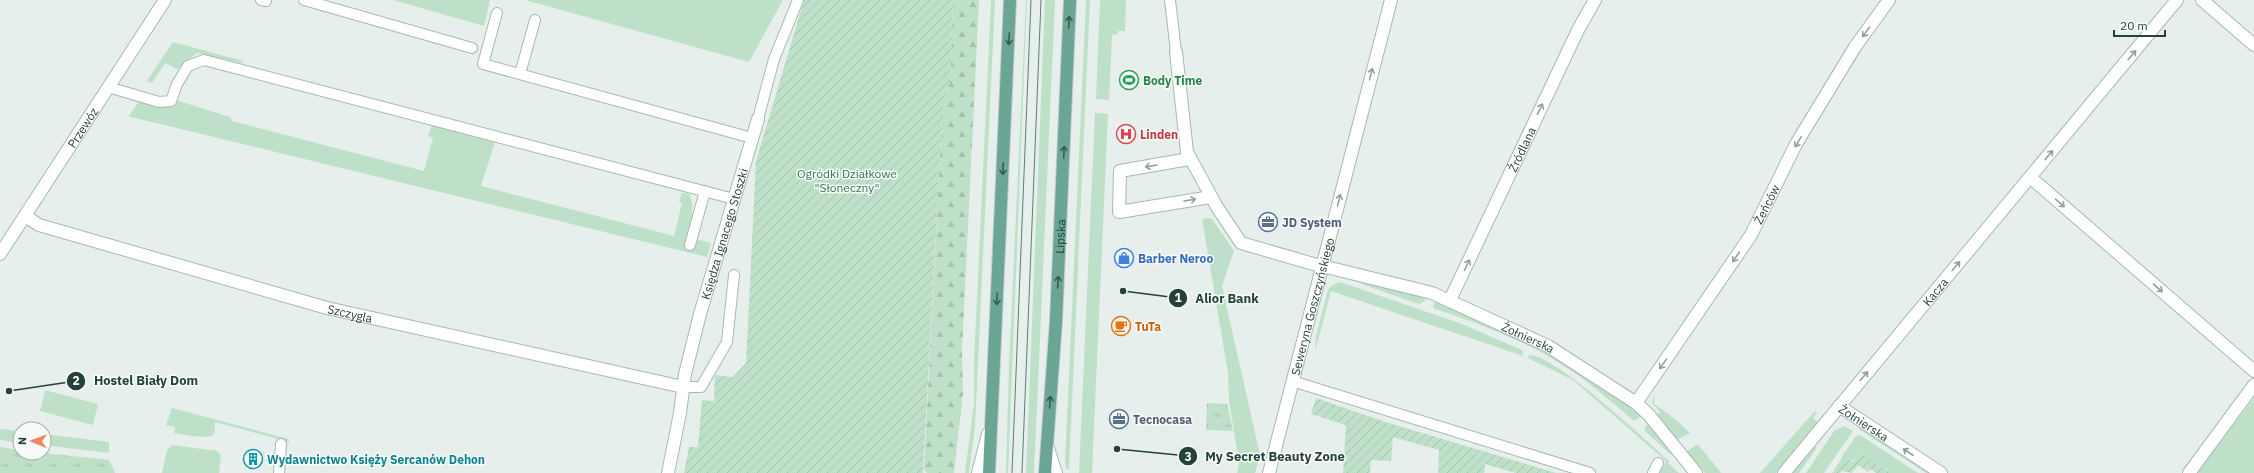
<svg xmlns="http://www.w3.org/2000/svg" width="2254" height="473" viewBox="0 0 2254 473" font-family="'IBM Plex Sans',sans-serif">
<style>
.grass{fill:#bfe0c8}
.forest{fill:url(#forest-firs)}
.park{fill:url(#park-tufts)}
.garden{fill:url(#garden-furrows)}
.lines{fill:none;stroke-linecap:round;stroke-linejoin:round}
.lane-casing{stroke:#a8b8b2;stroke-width:12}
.street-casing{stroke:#a8b8b2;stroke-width:14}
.secondary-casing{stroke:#a4bbb3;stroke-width:14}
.primary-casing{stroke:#c2cac8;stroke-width:14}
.lane{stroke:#fff;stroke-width:10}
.street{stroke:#fff;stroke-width:12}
.secondary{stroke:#fff;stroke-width:12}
.primary{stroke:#6aa596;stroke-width:12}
.tram{stroke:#5f7d75;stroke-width:1}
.oneway{stroke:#365b51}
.oneway2{stroke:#92a09c}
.labels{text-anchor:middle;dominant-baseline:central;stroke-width:3;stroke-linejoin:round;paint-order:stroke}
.leisure-label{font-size:12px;font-weight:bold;fill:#27864d;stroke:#f7fbf9;text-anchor:start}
.street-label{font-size:12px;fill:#24423a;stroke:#f7fbf9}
.health-label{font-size:12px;font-weight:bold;fill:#be3a42;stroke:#f7fbf9;text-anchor:start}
.park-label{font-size:12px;fill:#2d7a4b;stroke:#f7fbf9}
.service-label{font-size:12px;font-weight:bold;fill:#4e5e75;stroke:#f7fbf9;text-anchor:start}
.shop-label{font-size:12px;font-weight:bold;fill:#366cbe;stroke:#f7fbf9;text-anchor:start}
.food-label{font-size:12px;font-weight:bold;fill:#c56008;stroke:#f7fbf9;text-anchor:start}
.culture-label{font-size:12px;font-weight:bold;fill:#0d838f;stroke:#f7fbf9;text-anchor:start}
.leader{fill:none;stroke:#24423a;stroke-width:1.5}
.callout-dot{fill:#24423a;stroke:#f7fbf9;stroke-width:1.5}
.mark-label{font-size:12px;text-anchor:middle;font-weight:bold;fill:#fff}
.callout-label{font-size:13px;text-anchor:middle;font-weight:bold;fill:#24423a;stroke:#f7fbf9;stroke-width:3;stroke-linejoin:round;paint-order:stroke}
</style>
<defs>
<pattern id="forest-firs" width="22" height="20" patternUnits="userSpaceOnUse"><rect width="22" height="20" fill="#bfe0c8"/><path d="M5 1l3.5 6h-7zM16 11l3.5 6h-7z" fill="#a4c1ad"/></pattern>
<pattern id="park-tufts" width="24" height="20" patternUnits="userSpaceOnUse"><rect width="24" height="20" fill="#bfe0c8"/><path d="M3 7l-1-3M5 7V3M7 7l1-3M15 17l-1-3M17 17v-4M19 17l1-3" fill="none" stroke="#a4c1ad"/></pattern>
<pattern id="garden-furrows" width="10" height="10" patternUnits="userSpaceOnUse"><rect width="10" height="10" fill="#bfe0c8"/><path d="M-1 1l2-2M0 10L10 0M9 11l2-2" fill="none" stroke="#a4c1ad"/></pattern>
</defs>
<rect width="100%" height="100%" fill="#e6efeb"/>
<path class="grass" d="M 393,0 L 490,0 L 484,26 Z
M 525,0 L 783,0 L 749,62 Z
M 991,0 L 995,0 L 975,427 L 969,473 L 965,473 L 974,403 L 974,362 Z
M 1026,0 L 1027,0 L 1008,473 L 1006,473 L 1009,366 Z
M 1045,0 L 1055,0 L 1034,473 L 1026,473 Z
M 1086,0 L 1090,0 L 1069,469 L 1066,469 L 1065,462 Z
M 1100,0 L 1126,0 L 1125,31 L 1118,31 L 1118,34 L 1112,35 L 1109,100 L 1096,99 Z
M 173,42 L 243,61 L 242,63 L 197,53 L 177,69 L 165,63 L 152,83 L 147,81 Z
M 140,100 L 163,107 L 179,101 L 230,117 L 232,121 L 424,171 L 433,138 L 428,136 L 432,125 L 495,142 L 481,186 L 674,236 L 682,203 L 679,202 L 682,193 L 689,194 C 697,206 688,228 686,241 L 699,240 L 711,243 L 707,257 L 127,116 L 129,116 Z
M 1095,113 L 1108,114 L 1092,473 L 1079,473 Z
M 1208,218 L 1212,219 L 1234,251 L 1222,286 L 1260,455 L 1255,473 L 1237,473 L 1239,462 L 1229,401 L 1228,373 L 1202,219 Z
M 1349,277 L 1425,298 L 1424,302 L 1419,304 L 1364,285 Z
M 1340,282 L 1462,324 L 1522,350 L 1523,356 L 1331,291 L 1315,352 L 1316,336 L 1328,290 L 1331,286 Z
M 1435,301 C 1492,322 1548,352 1598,386 C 1613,395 1628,404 1640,416 L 1637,420 L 1633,420 C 1610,401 1587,380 1561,364 C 1523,340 1478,323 1435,309 L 1433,306 Z
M 1529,355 C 1553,353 1648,442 1669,461 L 1668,463 L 1679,473 L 1660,473 L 1666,461 L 1573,380 L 1528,358 Z
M 45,390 L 98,404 L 93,425 L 40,411 Z
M 1655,391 L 1654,404 L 1674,418 L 1690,433 L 1677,440 L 1657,416 L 1660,412 L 1652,403 Z
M 2254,398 L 2254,473 L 2196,473 Z
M 172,408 L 289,439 L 289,442 L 215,422 C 215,425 215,432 213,435 C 208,440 181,434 174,433 L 175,427 L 166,425 Z
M 1815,411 L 1817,413 L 1813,418 L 1818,422 L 1776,473 L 1760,473 Z
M 1648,424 L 1672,454 L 1671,455 L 1645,431 L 1645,427 Z
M 1844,426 L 1853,431 L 1824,473 L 1806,473 L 1834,431 Z
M 1859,427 L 1930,473 L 1926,473 L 1859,429 Z
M 0,429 L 20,431 L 20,443 L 0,440 Z
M 44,434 L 109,442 L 109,453 L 44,445 Z
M 1860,435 L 1918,473 L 1891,473 L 1860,452 L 1853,461 L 1843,455 L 1856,436 Z
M 1698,444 L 1721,473 L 1705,473 L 1687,451 Z
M 172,445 L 217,451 L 221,455 L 219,473 L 162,473 L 167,450 Z
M 1815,446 L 1817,448 L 1799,473 L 1792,473 Z"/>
<path class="forest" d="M 953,0 L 979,0 L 962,350 L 963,393 L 954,473 L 927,473 L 924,469 L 943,100 L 950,83 Z"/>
<path class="park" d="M 1207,403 L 1227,404 L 1233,431 L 1206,430 Z
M 0,447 L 20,450 L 20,453 L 44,453 L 109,460 L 115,473 L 0,473 Z"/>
<path class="garden" d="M 804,0 L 953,0 L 950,83 L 943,101 L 923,473 L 684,473 L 689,447 L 698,447 L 702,400 L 714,401 L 715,375 L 733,377 L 746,363 L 756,161 Z
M 1316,398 L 1382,421 L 1556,473 L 1516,473 L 1485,464 L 1484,473 L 1438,473 L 1439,450 L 1393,437 L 1391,461 L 1371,460 L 1370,473 L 1343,473 L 1346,425 L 1311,414 Z
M 1860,452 L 1891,473 L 1876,473 L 1870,469 L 1868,472 L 1858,465 L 1852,473 L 1842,471 L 1840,473 L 1832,473 L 1844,455 L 1853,462 Z"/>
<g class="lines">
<g class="lane-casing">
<path id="lane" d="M 261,0 L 266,1
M 304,0 L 472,48
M 1170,0 L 1176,52
M 497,13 L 483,64 L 752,138
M 520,74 L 535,20
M 108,87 L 159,102 L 171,101 L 177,84 L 188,66 L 204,60 L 734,199
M 758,119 L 774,59 L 798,0
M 690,245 L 705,191
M 1292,381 L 1590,473
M 683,387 L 701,387 L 727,342 L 734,275
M 1049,448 L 1057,473
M 279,473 L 281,444
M 1653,473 L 1658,463"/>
</g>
<g class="street-casing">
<g id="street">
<path d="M 2202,0 L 2254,45"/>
<path id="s1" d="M 1176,52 L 1187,152 L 1217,207 L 1241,243 L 1310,263 L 1432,293 L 1548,346 L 1636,403 L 1649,415 L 1696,473"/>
<path d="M 1189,159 L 1120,171 L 1119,212 L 1211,197"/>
<path d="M 2030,177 L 2254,371"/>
<path id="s2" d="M 25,216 L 39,225 L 327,308 L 683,387"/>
<path id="s3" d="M 0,254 L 165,0"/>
<path id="s4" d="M 1450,300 L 1578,30 L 1595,0"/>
<path id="s5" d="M 1636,403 L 1751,235 L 1796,144 L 1855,47 L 1889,0"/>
<path id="s6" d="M 1839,406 L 1941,473"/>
<path id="s7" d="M 668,473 L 680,413 L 685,374 L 700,314 L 758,119"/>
<path id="s8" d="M 1269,473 L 1391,0"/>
<path id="s9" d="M 1784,473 L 2177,0"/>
<path d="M 2189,473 L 2254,385"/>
</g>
</g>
<g class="secondary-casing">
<path id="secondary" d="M 978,473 L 988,434"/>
</g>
<g class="primary-casing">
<g id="primary">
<path d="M 989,473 L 1010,0"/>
<path id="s10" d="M 1045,473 L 1056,321 L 1070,0"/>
</g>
</g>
<use href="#lane" class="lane"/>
<use href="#street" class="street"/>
<use href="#secondary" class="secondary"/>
<use href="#primary" class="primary"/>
<path class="tram" d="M 1012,473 L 1031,0
M 1022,473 L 1041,0"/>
</g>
<defs><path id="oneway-shaft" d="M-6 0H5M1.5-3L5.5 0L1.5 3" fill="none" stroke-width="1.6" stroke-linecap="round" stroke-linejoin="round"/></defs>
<g class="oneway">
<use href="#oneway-shaft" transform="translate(1069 22) rotate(-87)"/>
<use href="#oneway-shaft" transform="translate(1009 39) rotate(93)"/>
<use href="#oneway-shaft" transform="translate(1064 152) rotate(-87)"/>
<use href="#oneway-shaft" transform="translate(1003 169) rotate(93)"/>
<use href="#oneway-shaft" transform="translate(1058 282) rotate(-87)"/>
<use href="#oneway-shaft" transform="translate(997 299) rotate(93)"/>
<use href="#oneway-shaft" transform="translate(1050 402) rotate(-86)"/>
</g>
<g class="oneway2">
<use href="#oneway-shaft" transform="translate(1866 32) rotate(125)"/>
<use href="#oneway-shaft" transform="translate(2132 55) rotate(-50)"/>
<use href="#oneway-shaft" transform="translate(1371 74) rotate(-76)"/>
<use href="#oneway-shaft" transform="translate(1540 109) rotate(-64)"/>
<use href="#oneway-shaft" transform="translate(1798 142) rotate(120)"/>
<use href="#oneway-shaft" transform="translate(2049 155) rotate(-50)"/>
<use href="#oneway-shaft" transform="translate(1151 166) rotate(170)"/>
<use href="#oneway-shaft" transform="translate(1190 200) rotate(-9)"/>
<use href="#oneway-shaft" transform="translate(1339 200) rotate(-76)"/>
<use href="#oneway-shaft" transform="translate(2060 203) rotate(41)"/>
<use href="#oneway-shaft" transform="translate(1736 257) rotate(124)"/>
<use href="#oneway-shaft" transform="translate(1467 265) rotate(-65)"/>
<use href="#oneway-shaft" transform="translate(1956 266) rotate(-50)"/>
<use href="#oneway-shaft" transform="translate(2158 288) rotate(41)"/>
<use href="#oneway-shaft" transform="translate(1663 364) rotate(125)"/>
<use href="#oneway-shaft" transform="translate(1864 376) rotate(-50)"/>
<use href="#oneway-shaft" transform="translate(1908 452) rotate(-147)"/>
</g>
<defs>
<g id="stadium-ring" transform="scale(1)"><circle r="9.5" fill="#f7fbf9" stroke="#2e9e5b" stroke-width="1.5"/><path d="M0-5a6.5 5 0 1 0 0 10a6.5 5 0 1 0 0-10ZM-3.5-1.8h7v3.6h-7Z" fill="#2e9e5b"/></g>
<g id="hospital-ring" transform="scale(1)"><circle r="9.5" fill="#f7fbf9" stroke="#e0444e" stroke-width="1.5"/><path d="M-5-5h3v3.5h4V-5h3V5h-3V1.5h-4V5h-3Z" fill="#e0444e"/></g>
<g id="office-ring" transform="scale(1)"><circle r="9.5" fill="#f7fbf9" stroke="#5c6f8a" stroke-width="1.5"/><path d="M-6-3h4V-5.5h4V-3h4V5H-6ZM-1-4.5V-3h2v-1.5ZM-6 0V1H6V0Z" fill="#5c6f8a"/></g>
<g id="shop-ring" transform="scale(1)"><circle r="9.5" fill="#f7fbf9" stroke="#3f7fe0" stroke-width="1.5"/><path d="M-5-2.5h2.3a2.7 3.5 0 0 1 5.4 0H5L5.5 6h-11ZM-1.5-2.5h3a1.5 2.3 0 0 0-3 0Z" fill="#3f7fe0"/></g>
<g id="cafe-ring" transform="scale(1)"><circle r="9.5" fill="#f7fbf9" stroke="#e8710a" stroke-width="1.5"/><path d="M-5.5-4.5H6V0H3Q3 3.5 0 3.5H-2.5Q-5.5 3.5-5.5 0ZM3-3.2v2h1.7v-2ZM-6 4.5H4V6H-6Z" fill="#e8710a"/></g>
<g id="building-ring" transform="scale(1)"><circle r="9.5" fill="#f7fbf9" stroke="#0f9aa8" stroke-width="1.5"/><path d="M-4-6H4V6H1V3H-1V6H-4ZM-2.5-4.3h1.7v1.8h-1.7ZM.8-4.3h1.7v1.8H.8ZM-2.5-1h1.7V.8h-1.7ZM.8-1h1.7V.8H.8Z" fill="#0f9aa8"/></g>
</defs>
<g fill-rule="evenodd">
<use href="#stadium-ring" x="1129" y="80"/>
<use href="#hospital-ring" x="1126" y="134"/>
<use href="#office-ring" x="1268" y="222"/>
<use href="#shop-ring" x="1124" y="258"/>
<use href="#cafe-ring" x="1121" y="326"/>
<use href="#office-ring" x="1119" y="419"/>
<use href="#building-ring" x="253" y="459"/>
</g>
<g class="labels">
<g class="leisure-label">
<text x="1143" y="80">Body Time</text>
</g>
<g class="street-label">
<text stroke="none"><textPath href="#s3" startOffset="151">Przewóz</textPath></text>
<text stroke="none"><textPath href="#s4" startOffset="167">Źródlana</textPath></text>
<text stroke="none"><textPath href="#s5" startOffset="238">Żeńców</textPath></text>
<text stroke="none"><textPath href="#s7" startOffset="246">Księdza Ignacego Stoszki</textPath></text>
<text stroke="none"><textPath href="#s10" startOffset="237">Lipska</textPath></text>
<text stroke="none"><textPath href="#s9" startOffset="236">Kacza</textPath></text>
<text stroke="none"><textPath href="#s8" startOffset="172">Seweryna Goszczyńskiego</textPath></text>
<text stroke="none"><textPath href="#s2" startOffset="340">Szczygla</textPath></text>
<text stroke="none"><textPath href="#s1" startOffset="510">Żołnierska</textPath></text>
<text stroke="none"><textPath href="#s6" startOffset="30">Żołnierska</textPath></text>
</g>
<g class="health-label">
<text x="1140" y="134">Linden</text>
</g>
<g class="park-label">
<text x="847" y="173">Ogródki Działkowe<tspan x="847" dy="14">"Słoneczny"</tspan></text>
</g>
<g class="service-label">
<text x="1282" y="222">JD System</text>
<text x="1133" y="419">Tecnocasa</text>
</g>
<g class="shop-label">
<text x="1138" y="258">Barber Neroo</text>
</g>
<g class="food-label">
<text x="1135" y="326">TuTa</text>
</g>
<g class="culture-label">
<text x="267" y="459">Wydawnictwo Księży Sercanów Dehon</text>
</g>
</g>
<path class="leader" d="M1123 291L1178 298M9 391L76 381M1117 449L1188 456"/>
<g class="callout-dot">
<circle cx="1123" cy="291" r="4"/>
<circle cx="9" cy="391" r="4"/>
<circle cx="1117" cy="449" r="4"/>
<circle cx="1178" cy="298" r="10"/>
<circle cx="76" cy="381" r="10"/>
<circle cx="1188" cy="456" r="10"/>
</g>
<g class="mark-label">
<text x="1178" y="302">1</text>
<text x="76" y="385">2</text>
<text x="1188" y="461">3</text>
</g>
<g class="callout-label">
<text x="1227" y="303">Alior Bank</text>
<text x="146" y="385">Hostel Biały Dom</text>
<text x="1275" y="461">My Secret Beauty Zone</text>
</g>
<g transform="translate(32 441) rotate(271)"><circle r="19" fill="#f7fbf9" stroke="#a3b1ad"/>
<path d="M0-3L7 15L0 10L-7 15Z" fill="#f4845f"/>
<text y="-6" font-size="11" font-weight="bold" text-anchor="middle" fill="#24423a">N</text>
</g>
<path d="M2114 30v6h51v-6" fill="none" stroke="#24423a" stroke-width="2"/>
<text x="2120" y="30" font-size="12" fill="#24423a" stroke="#f7fbf9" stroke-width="3" paint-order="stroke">20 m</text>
</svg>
